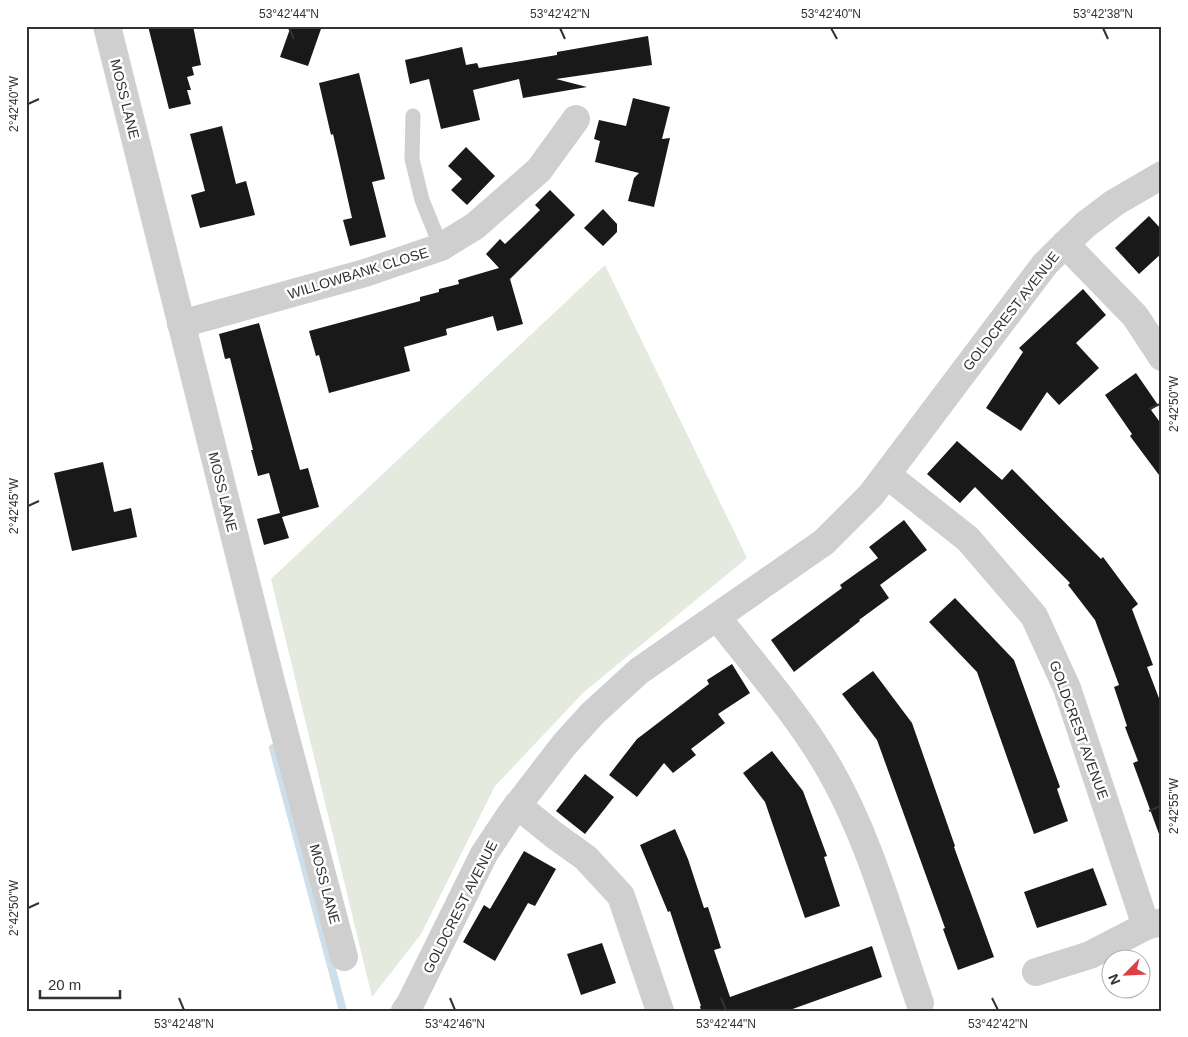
<svg xmlns="http://www.w3.org/2000/svg" width="1188" height="1037" viewBox="0 0 1188 1037" font-family="Arial,sans-serif">
<style>
.green{fill:#e4eade}
.lines{fill:none;stroke-linecap:round;stroke-linejoin:round}
.stream{stroke:#cedfec;stroke-width:8}
.building{fill:#191919}
.lane{stroke:#cfcfcf;stroke-width:15}
.street{stroke:#cfcfcf;stroke-width:28}
.ticks{fill:none;stroke:#323232;stroke-width:2}
.labels{text-anchor:middle;dominant-baseline:central;stroke-width:5;stroke-linejoin:round;paint-order:stroke}
.street-label{font-size:14px;fill:#323232;stroke:#fff}
.neatline{fill:none;stroke:#323232;stroke-width:2}
.ticks-label{font-size:12px;text-anchor:middle;fill:#323232}
</style>
<rect width="100%" height="100%" fill="#fff"/>
<path class="green" d="M 605,265 L 747,558 L 584,692 L 495,786 L 421,934 L 372,997 L 271,579 Z"/>
<g class="lines">
<path class="stream" d="M 273,748 L 343,1011"/>
</g>
<path class="building" d="M 148,26 L 193,26 L 201,65 L 192,67 L 194,75 L 187,77 L 191,90 L 187,90 L 191,104 L 169,109 Z
M 291,26 L 322,26 L 308,66 L 280,57 Z
M 648,36 L 652,65 L 556,79 L 587,87 L 523,98 L 519,79 L 473,90 L 480,120 L 441,129 L 429,79 L 410,84 L 405,60 L 462,47 L 466,65 L 477,63 L 479,68 L 557,55 L 557,52 Z
M 359,73 L 385,179 L 372,182 L 386,237 L 350,246 L 343,220 L 352,218 L 333,134 L 331,135 L 319,83 Z
M 633,98 L 670,107 L 662,139 L 670,138 L 654,207 L 628,201 L 634,178 L 639,173 L 595,162 L 600,141 L 594,139 L 599,120 L 626,126 Z
M 222,126 L 236,184 L 246,181 L 255,215 L 200,228 L 191,195 L 205,191 L 190,134 Z
M 466,147 L 495,176 L 467,205 L 451,190 L 462,179 L 448,166 Z
M 550,190 L 575,215 L 510,279 L 523,324 L 497,331 L 493,316 L 446,329 L 447,335 L 404,347 L 410,371 L 329,393 L 319,355 L 316,356 L 309,331 L 420,301 L 420,297 L 439,292 L 439,289 L 459,284 L 458,280 L 499,268 L 486,254 L 500,239 L 505,244 L 524,226 L 540,210 L 535,205 Z
M 603,209 L 617,224 L 617,232 L 603,246 L 584,228 Z
M 1149,216 L 1162,230 L 1162,253 L 1139,274 L 1115,248 Z
M 1083,289 L 1106,315 L 1076,343 L 1099,368 L 1059,405 L 1047,392 L 1021,431 L 986,408 L 1023,352 L 1019,348 Z
M 259,323 L 300,470 L 308,468 L 319,507 L 282,517 L 289,538 L 264,545 L 257,519 L 280,513 L 269,473 L 258,476 L 251,450 L 253,450 L 230,358 L 225,359 L 219,334 Z
M 1136,373 L 1158,405 L 1151,410 L 1162,425 L 1162,479 L 1130,436 L 1132,434 L 1105,395 Z
M 957,441 L 1002,480 L 1012,469 L 1101,559 L 1103,557 L 1138,604 L 1132,609 L 1153,665 L 1147,667 L 1162,706 L 1162,833 L 1159,834 L 1133,763 L 1138,761 L 1125,727 L 1127,726 L 1114,687 L 1119,685 L 1095,620 L 1068,585 L 1070,583 L 975,487 L 960,503 L 927,474 Z
M 103,462 L 114,512 L 131,508 L 137,537 L 72,551 L 54,473 Z
M 904,520 L 927,550 L 880,585 L 889,598 L 859,620 L 860,621 L 794,672 L 771,640 L 842,588 L 840,585 L 878,558 L 869,547 Z
M 955,598 L 1014,660 L 1060,787 L 1057,789 L 1068,821 L 1034,834 L 977,672 L 929,622 Z
M 732,664 L 750,693 L 718,714 L 725,723 L 691,749 L 696,755 L 673,773 L 664,763 L 637,797 L 609,775 L 637,739 L 709,684 L 707,680 Z
M 873,671 L 912,723 L 955,846 L 954,847 L 994,957 L 958,970 L 943,929 L 945,928 L 877,740 L 842,694 Z
M 772,751 L 803,791 L 827,856 L 824,857 L 840,906 L 805,918 L 765,802 L 743,773 Z
M 585,774 L 614,797 L 585,834 L 556,811 Z
M 675,829 L 688,859 L 704,908 L 708,907 L 721,948 L 714,950 L 730,997 L 872,946 L 882,977 L 787,1011 L 701,1011 L 700,1006 L 701,1006 L 670,911 L 668,912 L 640,845 Z
M 524,851 L 556,869 L 535,906 L 528,903 L 495,961 L 463,942 L 484,905 L 490,909 Z
M 1093,868 L 1107,905 L 1037,928 L 1024,892 Z
M 602,943 L 616,983 L 581,995 L 567,954 Z"/>
<g class="lines">
<path class="lane" d="M 413,116 L 412,159 L 422,200 L 441,247"/>
<path class="street" d="M 107,26 L 271,682 L 344,957
M 1065,244 L 1135,316 L 1162,357
M 181,324 L 365,273 L 441,247 L 475,226 L 539,170 L 576,119
M 887,475 L 968,539 L 1034,616 L 1067,688 L 1146,926
M 717,617 C 754,665 795,711 826,763 C 869,835 892,923 920,1003
M 517,805 L 554,835 L 586,858 L 621,896 L 660,1011
M 1036,972 L 1090,955 L 1146,926 L 1162,922
M 405,1011 L 410,1004 L 484,854 L 510,815 L 564,745 L 592,714 L 639,671 L 824,542 L 871,495 L 1045,264 L 1085,225 L 1114,203 L 1162,175"/>
</g>
<path class="ticks" d="M 289,28 L 294,39M 560,28 L 565,39M 831,28 L 837,39M 1103,28 L 1108,39M 28,104 L 39,99M 1149,409 L 1160,404M 28,506 L 39,501M 1149,811 L 1160,806M 28,908 L 39,903M 179,998 L 184,1010M 450,998 L 455,1010M 721,998 L 726,1010M 992,998 L 998,1010"/>
<g class="labels">
<g class="street-label">
<text transform="translate(125 99) rotate(76)">MOSS LANE</text>
<text transform="translate(358 273) rotate(-17)">WILLOWBANK CLOSE</text>
<text transform="translate(1011 311) rotate(-52)">GOLDCREST AVENUE</text>
<text transform="translate(223 492) rotate(76)">MOSS LANE</text>
<text transform="translate(1079 730) rotate(70)">GOLDCREST AVENUE</text>
<text transform="translate(325 884) rotate(75)">MOSS LANE</text>
<text transform="translate(460 907) rotate(-63)">GOLDCREST AVENUE</text>
</g>
</g>
<rect width="1188" height="1037" fill="none" stroke="#ffffff" stroke-width="55"/>
<g transform="translate(1126 974) rotate(246)"><circle r="24" fill="#ffffff" stroke="#adadad"/>
<path d="M0-4L9 19L0 12L-9 19Z" fill="#dd3f44"/>
<text y="-8" font-size="14" font-weight="bold" text-anchor="middle" fill="#323232">N</text>
</g>
<path d="M40 990v8h80v-8" fill="none" stroke="#323232" stroke-width="2.5"/>
<text x="48" y="990" font-size="15" fill="#323232" stroke="#ffffff" stroke-width="4" paint-order="stroke">20 m</text>
<rect x="28" y="28" width="1132" height="982" class="neatline"/>
<g class="ticks-label">
<text x="289" y="18">53°42'44"N</text>
<text x="560" y="18">53°42'42"N</text>
<text x="831" y="18">53°42'40"N</text>
<text x="1103" y="18">53°42'38"N</text>
<text transform="translate(14 104) rotate(-90)" y="4">2°42'40"W</text>
<text transform="translate(1174 404) rotate(-90)" y="4">2°42'50"W</text>
<text transform="translate(14 506) rotate(-90)" y="4">2°42'45"W</text>
<text transform="translate(1174 806) rotate(-90)" y="4">2°42'55"W</text>
<text transform="translate(14 908) rotate(-90)" y="4">2°42'50"W</text>
<text x="184" y="1028">53°42'48"N</text>
<text x="455" y="1028">53°42'46"N</text>
<text x="726" y="1028">53°42'44"N</text>
<text x="998" y="1028">53°42'42"N</text>
</g>
</svg>
